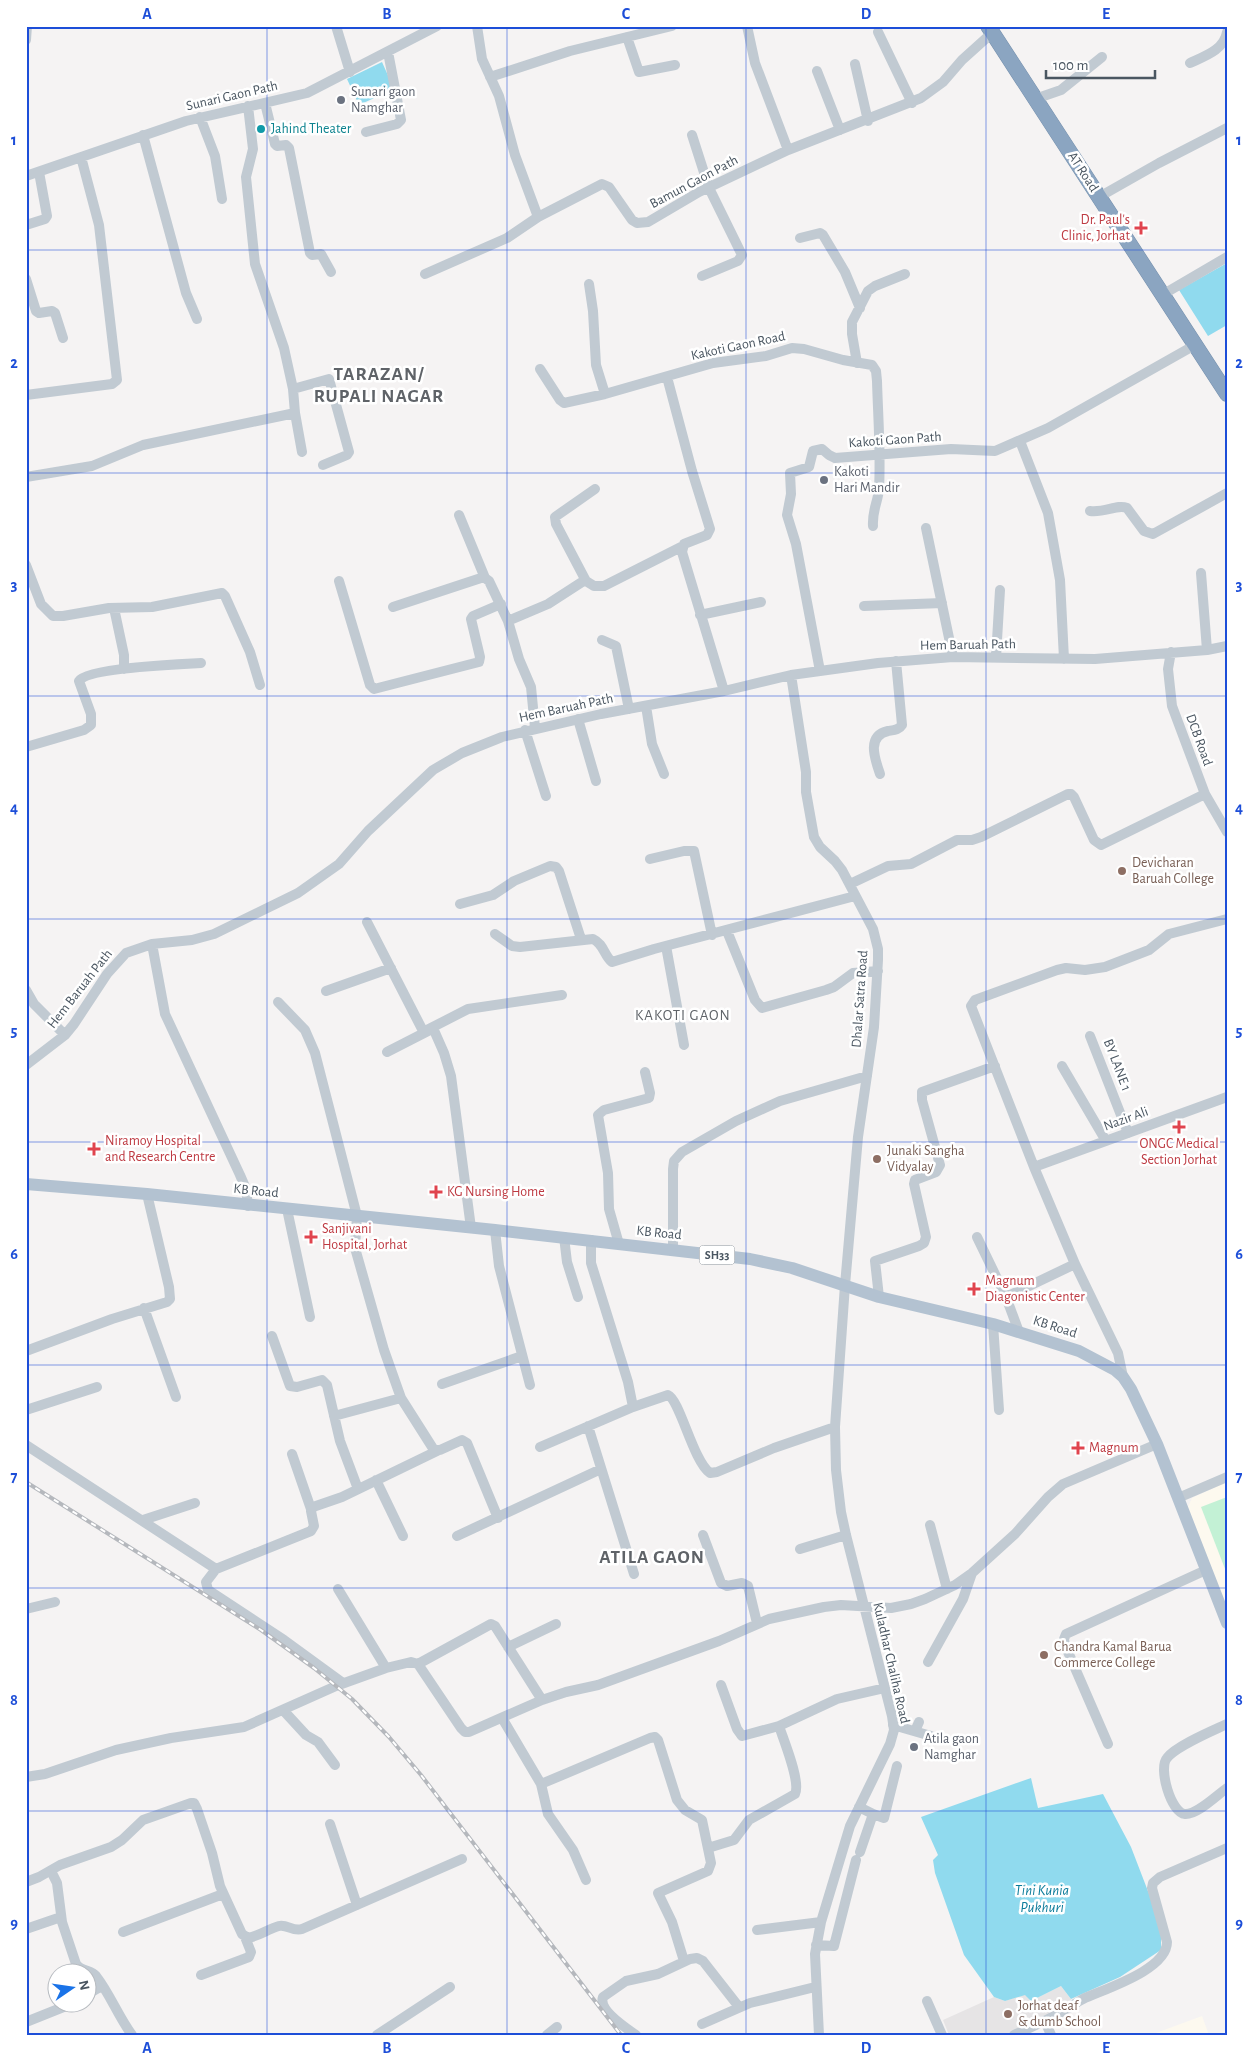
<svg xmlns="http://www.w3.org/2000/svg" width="1253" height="2061" viewBox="0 0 1253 2061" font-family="'Alegreya Sans',sans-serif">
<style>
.commercial{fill:#fdf9ef}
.education{fill:#e6e4e5}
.green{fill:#c3f1d5}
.water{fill:#90daee}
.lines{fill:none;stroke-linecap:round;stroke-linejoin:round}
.highway-casing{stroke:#7690ad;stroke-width:16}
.minor{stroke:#c1cad2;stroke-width:10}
.major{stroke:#b3c2d1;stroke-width:12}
.highway{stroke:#8ba5c1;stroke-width:15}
.rail-casing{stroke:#b5b8bd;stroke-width:4}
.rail{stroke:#fff;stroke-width:2;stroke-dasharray:5.5;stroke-linecap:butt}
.grid{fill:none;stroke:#1d4ed8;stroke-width:1;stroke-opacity:0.55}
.worship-dot{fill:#6b7280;stroke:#fff;stroke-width:2}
.culture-dot{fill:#0f9aa8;stroke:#fff;stroke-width:2}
.health-dot{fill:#e0444e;stroke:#fff;stroke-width:2}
.education-dot{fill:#8d6e63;stroke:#fff;stroke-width:2}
.labels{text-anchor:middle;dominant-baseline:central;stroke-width:5;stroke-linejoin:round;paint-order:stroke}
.shield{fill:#fff;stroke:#808990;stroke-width:1}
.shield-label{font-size:12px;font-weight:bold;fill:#4a5661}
.worship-label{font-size:14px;fill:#5b616d;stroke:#fff;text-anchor:start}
.street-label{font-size:14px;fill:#4a5661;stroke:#fff}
.culture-label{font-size:14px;fill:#0d838f;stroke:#fff;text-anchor:start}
.health-label{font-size:14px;fill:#be3a42;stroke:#fff;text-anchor:start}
.education-label{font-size:14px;fill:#785e54;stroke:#fff;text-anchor:start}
.neighbourhood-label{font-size:15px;letter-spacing:1px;fill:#5f6368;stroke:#fff}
.water-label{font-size:15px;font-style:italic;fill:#0c7c9b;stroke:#fff}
.district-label{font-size:19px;font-weight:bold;letter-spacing:1px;fill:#5f6368;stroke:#fff}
.neatline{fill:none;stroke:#1d4ed8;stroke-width:2}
.grid-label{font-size:16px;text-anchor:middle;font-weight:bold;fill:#1d4ed8}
</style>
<rect width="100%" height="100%" fill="#f5f3f3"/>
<path class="commercial" d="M 1227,1482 L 1227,1610 L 1188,1507 L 1192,1498 Z
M 1202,2016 L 1209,2035 L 1157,2035 L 1156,2033 Z"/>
<path class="education" d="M 1061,1986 L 1071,1999 L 1075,2009 L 1005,2035 L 949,2035 L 943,2020 L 994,1997 L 1005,2001 L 1025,1994 L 1031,2001 Z"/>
<path class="green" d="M 1227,1497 L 1227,1574 L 1201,1507 Z"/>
<path class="water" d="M 382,62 L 394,89 L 359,105 L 347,79 Z
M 1227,263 L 1227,325 L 1208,336 L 1179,290 Z
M 1031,1778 L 1038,1808 L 1103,1794 L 1131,1847 L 1161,1925 L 1161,1950 L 1120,1977 L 1071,1999 L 1061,1986 L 1031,2001 L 1025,1995 L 1005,2001 L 994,1997 L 964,1955 L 935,1873 L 933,1860 L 938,1855 L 921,1817 Z"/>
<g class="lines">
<g class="highway-casing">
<path id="highway" d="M 988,26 L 1227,394"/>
</g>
<path class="minor" d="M 336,26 L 350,72
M 477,26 L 482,59 L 499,96 L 515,155 L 538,217 L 602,184 L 609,187 L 632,220 L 637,223 L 648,222 L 699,192 L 788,150 L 921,98 L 943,82 L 962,60 L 992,33
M 747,26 L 755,63 L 788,150
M 878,32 L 912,103
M 627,37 L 639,72 L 675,65
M 26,40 L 27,26
M 1190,63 C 1205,56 1224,50 1227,32
M 855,64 L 868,121
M 817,71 L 840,130
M 490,77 L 570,51 L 672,26
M 1035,99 L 1061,90 L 1102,57
M 265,103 L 275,144 L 277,146 L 286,145 L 289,148 L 310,253 L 312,255 L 321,254 L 331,272
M 248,106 L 253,149 L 246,177 L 255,264 L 284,348 L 293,389 L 295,413 L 302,452
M 200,117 L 215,156 L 222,199
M 366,132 L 397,124 L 401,120 L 388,52
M 143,135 L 186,293 L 197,319
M 692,135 L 709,188 L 742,255 L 738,261 L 702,276
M 26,176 L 186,121 L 307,93 L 437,26
M 1099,197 L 1159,163 L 1227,128
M 26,225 L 45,219 L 47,216 L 39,172
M 800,238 L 820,233 L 823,235 L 845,272 L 860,308
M 425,274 L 507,238 L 538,217
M 26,279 L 36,311 L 39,313 L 52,311 L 55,313 L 63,338
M 589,284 L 593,311 L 596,365 L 605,394
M 1162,295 L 1227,257
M 857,363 L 852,334 L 852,322 L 868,291 L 875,286 L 905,274
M 540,369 L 560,400 L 564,403 L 605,394 L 713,363 L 766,356 L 792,348 L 804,349 L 843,360 L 872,365 L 876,371 L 877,381 C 878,417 881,453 879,489 C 878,502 872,510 873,526
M 667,377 L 692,471 L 710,529 L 707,535 L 684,544 L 682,552 L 724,691
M 293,389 L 329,379 L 349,452 L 347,455 L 323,465
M 26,395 L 112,384 L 117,380 L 99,225 L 81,157
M 1020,441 L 1048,513 L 1060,580 L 1064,659
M 26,477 L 92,466 L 143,445 L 295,413
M 1090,511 C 1105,513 1117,504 1127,508 L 1144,531 L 1153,534 L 1227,493
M 459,515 L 485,578
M 926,528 L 953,657
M 26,565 L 41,604 L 53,616 L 63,616 L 109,608 L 152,607 L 222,593 L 225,596 L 250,652 L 260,685
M 1201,573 L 1207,650
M 339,581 L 370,685 L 374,689 L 479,662 L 480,657 L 471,619 L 473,616 L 501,604
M 586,581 L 556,524 L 555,517 L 595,489
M 864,606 L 942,603
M 393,607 L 481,578 L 485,578 L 489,581 L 508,621 L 519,659 L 531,687 L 535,728
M 114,608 L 124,655 L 124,669
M 700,615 L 761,602
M 508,621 L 548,604 L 582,582 L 586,581 L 594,586 L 604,586 L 681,547
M 602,640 L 616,646 L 629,709
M 1171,652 L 1168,669 L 1172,706 L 1205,794 L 1227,832
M 996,657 L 1000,590
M 820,671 L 796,544 L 787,515 L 791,494 L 790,473 L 809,467 L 813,451 L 822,449 L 829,455 L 835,458 L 951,449 L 995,451 L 1048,428 L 1195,345
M 791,675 L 806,772 L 806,792 L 814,837 L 820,847 L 835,861 L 842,870 L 873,929 L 878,949 L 878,960 L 874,1027 L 858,1137 L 845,1285 L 835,1427 L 836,1470 L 841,1512 L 846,1535 L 892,1716 L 894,1730 L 890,1744 L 850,1826 L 821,1922 L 815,1954 L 819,2035
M 646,706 L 652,744 L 664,774
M 578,719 L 596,781
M 525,730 L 546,796
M 26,747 L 84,730 L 91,725 L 91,714 L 79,681 C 87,668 182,664 201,663
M 880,774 C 875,759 866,736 888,731 C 894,730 899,730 902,725 L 896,661
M 650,859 L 684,851 L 694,851 L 712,935
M 850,884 L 888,866 L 911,864 L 957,840 L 972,840 L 981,837 L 1068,794 L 1071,794 L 1074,797 L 1094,840 L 1101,845 L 1205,794
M 460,904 L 493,895 L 514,881 L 550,866 L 556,867 L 559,871 L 581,939
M 367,922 L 422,1029 L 425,1031 L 468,1009 L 562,995
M 727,931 L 755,1000 L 762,1008 L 826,990 L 834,987 L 853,973 L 878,971
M 495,934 L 512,946 L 520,947 L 593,939 C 604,944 604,956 612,962 L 654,949 L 855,896
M 152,944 L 165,1014 L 240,1175 L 246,1189 L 248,1206
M 666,946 L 684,1045
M 26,990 L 34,1004 L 65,1035
M 326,991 L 391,968
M 278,1002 L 305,1030 L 315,1053 L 357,1216 L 355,1248 L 384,1350 L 401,1398 L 434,1450 L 440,1450 L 462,1440 L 467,1443 L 498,1518
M 433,1028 L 444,1053 L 451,1076 L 471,1228
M 1090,1036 L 1128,1133
M 387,1052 L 428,1031
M 26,1065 L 65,1035 L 74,1024 L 107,974 L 126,953 L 152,944 L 192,940 L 214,934 L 298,893 L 339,864 L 368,831 L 433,770 L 462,753 L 502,737 L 601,714 L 724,691 L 791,675 L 878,663 L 953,657 L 1095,659 L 1207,650 L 1227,646
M 1062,1066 L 1106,1141
M 1034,1167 L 1227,1097
M 287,1209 L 310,1317
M 495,1230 L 499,1266 L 530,1385
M 564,1237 L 567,1262 L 578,1297
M 977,1237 L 1006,1297 L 1019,1332
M 591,1240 L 591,1263 L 628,1382 L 633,1407
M 619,1244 L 609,1209 L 608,1173 L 598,1115 L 604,1110 L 649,1098 L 650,1093 L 645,1072
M 673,1250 L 673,1169 L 674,1161 L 682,1152 L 736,1121 L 780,1101 L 867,1076
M 879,1297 L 875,1261 L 919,1246 L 924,1243 L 926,1237 L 914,1184 L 915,1180 L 936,1172 L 940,1165 L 922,1100 L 922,1092 L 995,1066
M 1006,1297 L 1075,1264
M 144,1308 L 176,1397
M 993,1324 L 999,1410
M 272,1336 L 290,1386 L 297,1387 L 322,1380 L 327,1385 L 340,1441 L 358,1489
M 26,1351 L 112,1319 L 167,1302 L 170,1299 L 169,1287 L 147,1194
M 1123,1377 L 1118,1353 L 1075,1264 L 1034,1167 L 971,1006 L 975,1000 L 1057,970 L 1066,968 L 1085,970 L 1105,967 L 1149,950 L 1169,934 L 1227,919
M 442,1384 L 522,1356
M 26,1410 L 97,1387
M 334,1416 L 401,1398
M 588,1426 L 634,1574
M 26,1445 L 216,1569
M 540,1447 L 633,1407 L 668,1395 C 680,1400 693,1461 710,1473 L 717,1472 L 774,1448 L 835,1427
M 292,1454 L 311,1509
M 376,1480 L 403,1536
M 1178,1498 L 1227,1477
M 143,1520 L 195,1503
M 930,1525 L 947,1589
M 703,1535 L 721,1583 L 727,1586 L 742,1583 L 748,1586 L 757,1623
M 457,1536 L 601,1469
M 800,1549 L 846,1535
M 338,1589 L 386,1668 L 411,1662 L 418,1664 L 461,1728 L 465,1732 L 469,1732 L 542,1700 L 566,1692 L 598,1685 L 719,1641 L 769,1619 L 824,1607 L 841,1605 L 891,1608 L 911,1604 L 925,1599 L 955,1585 L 972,1573 L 1015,1534 L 1048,1497 L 1063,1484 L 1157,1444
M 26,1609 L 55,1602
M 508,1647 L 556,1624
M 928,1662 L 963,1599 L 972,1573
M 418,1664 L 491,1624 L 495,1626 L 542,1700
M 343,1683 L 284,1640 L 208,1590 L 206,1582 L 216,1569 L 311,1531 L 314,1526 L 311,1511 L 313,1507 L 342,1497 L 437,1451
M 721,1685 L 737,1729 L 742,1736 L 779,1726 L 837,1699 L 885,1688
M 283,1710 L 306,1735 L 318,1742 L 335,1765
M 502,1718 L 541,1784 L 548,1814 L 573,1850 L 586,1880
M 1227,1724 C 1212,1731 1176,1746 1167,1758 C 1158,1768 1171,1813 1185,1814 C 1197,1815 1217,1795 1227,1788
M 893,1725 L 931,1736
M 915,1731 L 919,1722
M 1108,1744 L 1065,1645 L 1064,1639 L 1066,1634 L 1206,1570
M 26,1777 L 45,1774 L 116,1750 L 171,1738 L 244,1727 L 336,1686 L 386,1668
M 541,1784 L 650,1738 L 655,1737 L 658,1740 L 677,1800 L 685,1810 L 702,1820 L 711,1863 L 708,1871 L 658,1893 L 672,1922 L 684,1961
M 859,1807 L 873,1814 L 860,1852
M 873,1814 L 884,1818 L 897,1766
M 330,1824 L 357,1905
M 708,1848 L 734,1840 L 749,1820 L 795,1794 C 801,1782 784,1741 779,1726
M 51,1871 L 57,1883 L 62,1922 L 76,1964 C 81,1972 91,1969 96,1976 C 110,1994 118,2016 132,2035
M 26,1882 L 39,1877 L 60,1865 L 111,1847 L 122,1840 L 143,1820 L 191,1803 L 194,1803 L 197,1809 L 212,1853 L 220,1886 L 242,1934 L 248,1938 C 259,1936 268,1929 279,1926 C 287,1924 293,1932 302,1929 L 462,1859
M 26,1929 L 61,1917
M 757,1930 L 821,1922
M 123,1932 L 223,1894
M 816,1945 L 834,1946 L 856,1860
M 201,1975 L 249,1957 L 251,1952 L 245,1937
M 88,1994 L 102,1986
M 927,2001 L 942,2035
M 1045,2021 L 1051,2035
M 26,2022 L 71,2004
M 702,2024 L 750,2003 L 815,1987
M 377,2035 L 450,1987
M 547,2035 L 557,2027
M 636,2035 C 626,2028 598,2010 603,1997 L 626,1981 L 658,1974 L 690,1959 L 697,1958 L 703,1961 L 739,2007
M 1014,2035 C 1032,2027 1050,2019 1067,2009 C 1072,2006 1077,2002 1083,1999 C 1104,1989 1167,1970 1167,1942 L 1152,1888 L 1153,1883 L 1160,1877 L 1227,1848"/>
<path class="major" d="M 26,1184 L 147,1194 L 495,1230 L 750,1259 L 792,1268 L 879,1297 L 993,1324 L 1079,1351 L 1115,1370 L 1123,1377 L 1131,1389 L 1157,1444 L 1227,1623"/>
<use href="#highway" class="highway"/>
<g class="rail-casing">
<path id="rail" d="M 26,1482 L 261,1630 L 314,1668 L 352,1699 L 389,1737 L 421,1775 L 621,2035"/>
</g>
<use href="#rail" class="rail"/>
</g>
<path class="grid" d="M 267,26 L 267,2035M 507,26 L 507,2035M 746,26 L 746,2035M 986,26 L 986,2035M 26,250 L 1227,250M 26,473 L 1227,473M 26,696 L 1227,696M 26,919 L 1227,919M 26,1142 L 1227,1142M 26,1365 L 1227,1365M 26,1588 L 1227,1588M 26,1811 L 1227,1811"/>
<g class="worship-dot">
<circle cx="341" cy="100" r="5"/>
<circle cx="824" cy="480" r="5"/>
<circle cx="914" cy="1747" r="5"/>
</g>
<circle class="culture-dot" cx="261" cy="129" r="5"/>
<g class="health-dot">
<path d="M1138.5 220.5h5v5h5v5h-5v5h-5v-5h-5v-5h5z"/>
<path d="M1176.5 1119.5h5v5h5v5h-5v5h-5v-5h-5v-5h5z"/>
<path d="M91.5 1141.5h5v5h5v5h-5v5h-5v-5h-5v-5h5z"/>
<path d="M433.5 1184.5h5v5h5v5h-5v5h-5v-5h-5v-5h5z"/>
<path d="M308.5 1229.5h5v5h5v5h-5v5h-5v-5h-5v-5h5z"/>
<path d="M971.5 1281.5h5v5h5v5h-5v5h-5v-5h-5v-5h5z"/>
<path d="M1075.5 1440.5h5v5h5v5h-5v5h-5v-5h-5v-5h5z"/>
</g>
<g class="education-dot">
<circle cx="1122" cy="871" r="5"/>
<circle cx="877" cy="1159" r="5"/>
<circle cx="1044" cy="1655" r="5"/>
<circle cx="1008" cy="2014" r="5"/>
</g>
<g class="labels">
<rect class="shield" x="699.5" y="1245.5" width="35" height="19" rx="4"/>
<g class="shield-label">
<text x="717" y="1255">SH33</text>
</g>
<g class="worship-label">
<text x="351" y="92">Sunari gaon<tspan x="351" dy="16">Namghar</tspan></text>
<text x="834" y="472">Kakoti<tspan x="834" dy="16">Hari Mandir</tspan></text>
<text x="924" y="1739">Atila gaon<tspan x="924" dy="16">Namghar</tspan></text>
</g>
<g class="street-label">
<text transform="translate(232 96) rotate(-13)">Sunari Gaon Path</text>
<text transform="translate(1083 172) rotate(57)">AT Road</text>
<text transform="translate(694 182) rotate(-28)">Bamun Gaon Path</text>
<text transform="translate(738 346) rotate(-12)">Kakoti Gaon Road</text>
<text transform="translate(895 440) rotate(-4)">Kakoti Gaon Path</text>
<text transform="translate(968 645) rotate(-1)">Hem Baruah Path</text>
<text transform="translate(566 708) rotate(-12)">Hem Baruah Path</text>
<text transform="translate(1199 740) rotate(70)">DCB Road</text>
<text transform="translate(80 989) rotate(-52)">Hem Baruah Path</text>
<text transform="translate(860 999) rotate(-86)">Dhalar Satra Road</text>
<text transform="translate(1117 1065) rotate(69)">BY LANE 1</text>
<text transform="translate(1126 1119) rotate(-20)">Nazir Ali</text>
<text transform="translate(256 1191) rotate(6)">KB Road</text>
<text transform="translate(659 1233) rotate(6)">KB Road</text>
<text transform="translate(1055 1327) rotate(18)">KB Road</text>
<text transform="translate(891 1663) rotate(77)">Kuladhar Chaliha Road</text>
</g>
<g class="culture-label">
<text x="271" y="129">Jahind Theater</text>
</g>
<g class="health-label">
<text x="1130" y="220" text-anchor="end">Dr. Paul's<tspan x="1130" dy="16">Clinic, Jorhat</tspan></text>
<text x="105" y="1141">Niramoy Hospital<tspan x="105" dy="16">and Research Centre</tspan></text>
<text x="1179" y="1144" text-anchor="middle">ONGC Medical<tspan x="1179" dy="16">Section Jorhat</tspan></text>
<text x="447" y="1192">KG Nursing Home</text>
<text x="322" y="1229">Sanjivani<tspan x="322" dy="16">Hospital, Jorhat</tspan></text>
<text x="985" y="1281">Magnum<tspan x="985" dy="16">Diagonistic Center</tspan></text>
<text x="1089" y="1448">Magnum</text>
</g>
<g class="education-label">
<text x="1132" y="863">Devicharan<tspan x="1132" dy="16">Baruah College</tspan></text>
<text x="887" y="1151">Junaki Sangha<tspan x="887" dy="16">Vidyalay</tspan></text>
<text x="1054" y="1647">Chandra Kamal Barua<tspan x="1054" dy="16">Commerce College</tspan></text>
<text x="1018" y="2006">Jorhat deaf<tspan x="1018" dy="16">&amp; dumb School</tspan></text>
</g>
<g class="neighbourhood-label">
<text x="683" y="1015">KAKOTI GAON</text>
</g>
<g class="water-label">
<text x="1042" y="1890">Tini Kunia<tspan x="1042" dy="17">Pukhuri</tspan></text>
</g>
<g class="district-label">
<text x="379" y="374">TARAZAN/<tspan x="379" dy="22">RUPALI NAGAR</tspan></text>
<text x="652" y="1557">ATILA GAON</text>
</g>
</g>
<rect width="1253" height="2061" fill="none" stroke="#ffffff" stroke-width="55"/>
<g transform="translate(72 1988) rotate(77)"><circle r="24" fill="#ffffff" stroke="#b7bbc0"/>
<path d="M0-4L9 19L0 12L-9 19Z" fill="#1a73e8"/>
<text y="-8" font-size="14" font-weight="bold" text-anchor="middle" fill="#4a5661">N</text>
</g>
<path d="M1046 70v8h109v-8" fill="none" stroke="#4a5661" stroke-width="2.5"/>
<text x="1053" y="70" font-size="15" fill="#4a5661" stroke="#ffffff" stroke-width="4" paint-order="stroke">100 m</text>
<rect x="28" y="28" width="1198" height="2006" class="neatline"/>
<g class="grid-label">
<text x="147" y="19">A</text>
<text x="387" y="19">B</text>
<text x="626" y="19">C</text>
<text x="866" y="19">D</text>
<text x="1106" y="19">E</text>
<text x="14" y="145">1</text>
<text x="1239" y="145">1</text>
<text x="14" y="368">2</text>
<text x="1239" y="368">2</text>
<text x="14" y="590">3</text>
<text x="1239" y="590">3</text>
<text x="14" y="813">4</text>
<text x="1239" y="813">4</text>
<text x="14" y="1036">5</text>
<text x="1239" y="1036">5</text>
<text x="14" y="1259">6</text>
<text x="1239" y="1259">6</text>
<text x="14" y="1482">7</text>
<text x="1239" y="1482">7</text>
<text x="14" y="1705">8</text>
<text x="1239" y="1705">8</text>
<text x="14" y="1928">9</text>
<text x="1239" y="1928">9</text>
<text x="147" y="2053">A</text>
<text x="387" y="2053">B</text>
<text x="626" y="2053">C</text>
<text x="866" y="2053">D</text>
<text x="1106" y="2053">E</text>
</g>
</svg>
